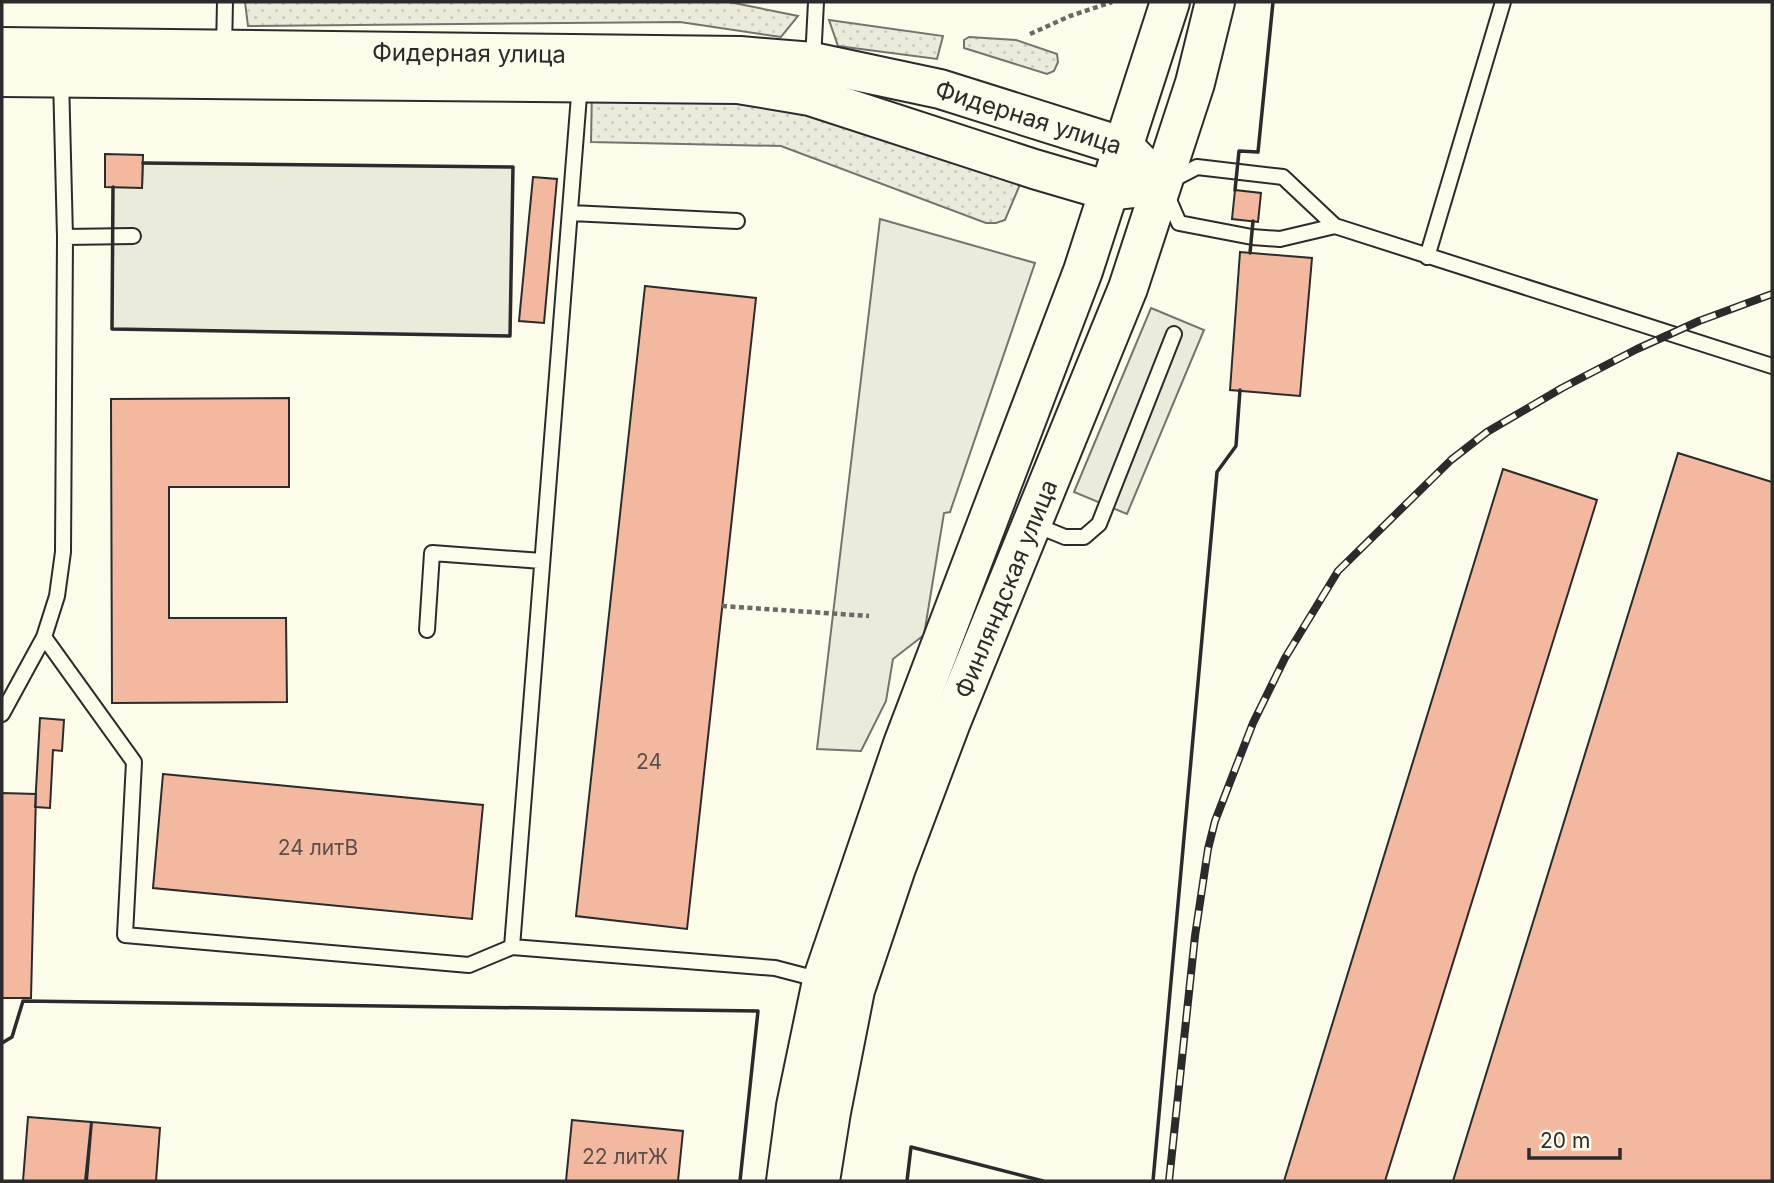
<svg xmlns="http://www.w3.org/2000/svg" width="1774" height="1183" viewBox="0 0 1774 1183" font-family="Inter,sans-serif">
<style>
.grass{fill:url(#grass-dots);stroke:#74746e;stroke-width:2}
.parking{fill:#eceadb;stroke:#74746e;stroke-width:2}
.building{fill:#f2b8a0;stroke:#2b2b2b;stroke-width:2}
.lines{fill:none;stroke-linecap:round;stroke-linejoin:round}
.lane-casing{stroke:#2b2b2b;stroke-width:18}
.secondary-casing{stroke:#2b2b2b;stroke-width:42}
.path{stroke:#6a6964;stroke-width:4.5;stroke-dasharray:5 3.5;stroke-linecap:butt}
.lane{stroke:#fdfbea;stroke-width:14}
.secondary{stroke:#fdfbea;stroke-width:38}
.rail-casing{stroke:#2b2b2b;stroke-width:8}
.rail{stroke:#fdfbea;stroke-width:5;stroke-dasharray:16;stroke-linecap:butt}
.wall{stroke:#2b2b2b;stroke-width:3.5}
.labels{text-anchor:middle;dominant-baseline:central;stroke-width:5;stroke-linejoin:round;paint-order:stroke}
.number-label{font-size:21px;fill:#5d4e48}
.street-label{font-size:24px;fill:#2b2b2b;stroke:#fdfbea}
</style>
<defs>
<pattern id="grass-dots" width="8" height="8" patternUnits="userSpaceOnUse" patternTransform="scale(1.75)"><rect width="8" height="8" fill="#ecebdb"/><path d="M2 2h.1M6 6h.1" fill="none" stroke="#cbcabc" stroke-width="1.8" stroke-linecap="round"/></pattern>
</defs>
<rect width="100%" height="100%" fill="#fdfbea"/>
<path class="grass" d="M 245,2 L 729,2 L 798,16 L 781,37 L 680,22 L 248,26 Z
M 829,20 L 943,36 L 937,59 L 838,46 Z
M 969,37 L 1016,40 L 1057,54 L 1058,62 L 1054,71 L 1047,74 L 964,48 L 964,40 Z
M 592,88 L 758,105 L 804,112 L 1021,182 L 1005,220 L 996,223 L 986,223 L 781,146 L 591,142 Z"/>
<path class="parking" d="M 143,163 L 513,167 L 510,336 L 112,329 L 113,187 L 142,187 Z
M 880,219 L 1035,263 L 950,512 L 944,513 L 924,635 L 893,659 L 886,701 L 861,751 L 817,749 Z
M 1151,308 L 1204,330 L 1127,514 L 1074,492 Z"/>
<path class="building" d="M 105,154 L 143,155 L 142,188 L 105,187 Z
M 533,177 L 557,179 L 544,323 L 519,321 Z
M 1235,190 L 1261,193 L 1258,222 L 1232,219 Z
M 1240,252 L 1312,258 L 1300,396 L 1230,390 Z
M 645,286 L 756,298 L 687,929 L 576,916 Z
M 289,398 L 289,487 L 169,487 L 169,618 L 286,618 L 287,702 L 112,703 L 111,399 Z
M 1678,453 L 1772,482 L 1772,1181 L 1453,1181 Z
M 1503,469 L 1597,500 L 1385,1181 L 1284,1181 Z
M 40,718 L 64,720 L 62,751 L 53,750 L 50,808 L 35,807 Z
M 163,774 L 483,805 L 472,919 L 153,888 Z
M 2,793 L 36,794 L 31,998 L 2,998 Z
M 28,1117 L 91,1122 L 85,1181 L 23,1181 Z
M 572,1120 L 683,1131 L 678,1181 L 566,1181 Z
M 92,1122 L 160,1128 L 156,1181 L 87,1181 Z"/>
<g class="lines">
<g class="lane-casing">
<path id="lane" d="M 224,49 L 225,2
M 813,60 L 816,2
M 1172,180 L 1197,167 L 1283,177 L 1335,226 L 1772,366
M 1166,193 L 1179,223 L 1252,237 L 1280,239 L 1335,226
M 571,213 L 737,221
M 65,237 L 133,236
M 1427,257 L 1503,2
M 1033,524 L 1065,537 L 1084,537 L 1099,524 L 1174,334
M 427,630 L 432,553 L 542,561
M 44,637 L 134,762 L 125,935 L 469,965 L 512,947 L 775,968 L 821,980
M 2,714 L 44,637 L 57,596 L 63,552 L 65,237 L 61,78
M 512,947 L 580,83"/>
</g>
<g class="secondary-casing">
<g id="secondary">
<path id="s1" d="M 2,47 L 740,56 L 813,62 L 940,89 L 1124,147 L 1141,164"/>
<path d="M 2,77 L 738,84 L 810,96 L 1034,169 L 1109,191 L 1135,188"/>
<path d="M 786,1181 L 796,1106 L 822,981 L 903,744 L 1083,271 L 1170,2"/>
<path id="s2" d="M 820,1181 L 831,1112 L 855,990 L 896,868 L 951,722 L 1128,288 L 1195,83 L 1215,2"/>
</g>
</g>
<path class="path" d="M 1030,34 L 1070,16 L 1112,2
M 722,606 L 869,616"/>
<use href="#lane" class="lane"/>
<use href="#secondary" class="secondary"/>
<g class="rail-casing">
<path id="rail" d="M 1169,1181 L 1195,936 L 1208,849 L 1215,821 L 1253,723 L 1285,658 L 1338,571 L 1451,460 L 1487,432 L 1562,388 L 1637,349 L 1699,321 L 1772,294"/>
</g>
<use href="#rail" class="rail"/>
<path class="wall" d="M 113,187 L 112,329 L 510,336 L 513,167 L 143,163
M 1235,190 L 1239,151 L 1258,152 L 1273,2
M 1250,253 L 1253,221
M 2,1043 L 12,1037 L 23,1001 L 758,1011 L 740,1181
M 907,1181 L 911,1147 L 1043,1181
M 1153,1181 L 1217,472 L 1236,446 L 1240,390"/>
</g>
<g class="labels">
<g class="number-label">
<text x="649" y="761">24</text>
<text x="318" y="847">24 литВ</text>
<text x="625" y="1156">22 литЖ</text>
</g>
<g class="street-label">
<text stroke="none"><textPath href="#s1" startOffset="467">Фидерная улица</textPath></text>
<text stroke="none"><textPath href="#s1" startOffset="1034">Фидерная улица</textPath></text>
<text stroke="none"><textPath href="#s2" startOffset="623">Финляндская улица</textPath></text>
</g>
</g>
<rect width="1774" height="1183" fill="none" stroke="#2b2b2b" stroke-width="7"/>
<path d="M1529 1148v10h91v-10" fill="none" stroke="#2b2b2b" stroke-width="3.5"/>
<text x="1540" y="1148" font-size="21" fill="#2b2b2b" stroke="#fdfbea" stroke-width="5" paint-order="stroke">20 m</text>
</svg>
